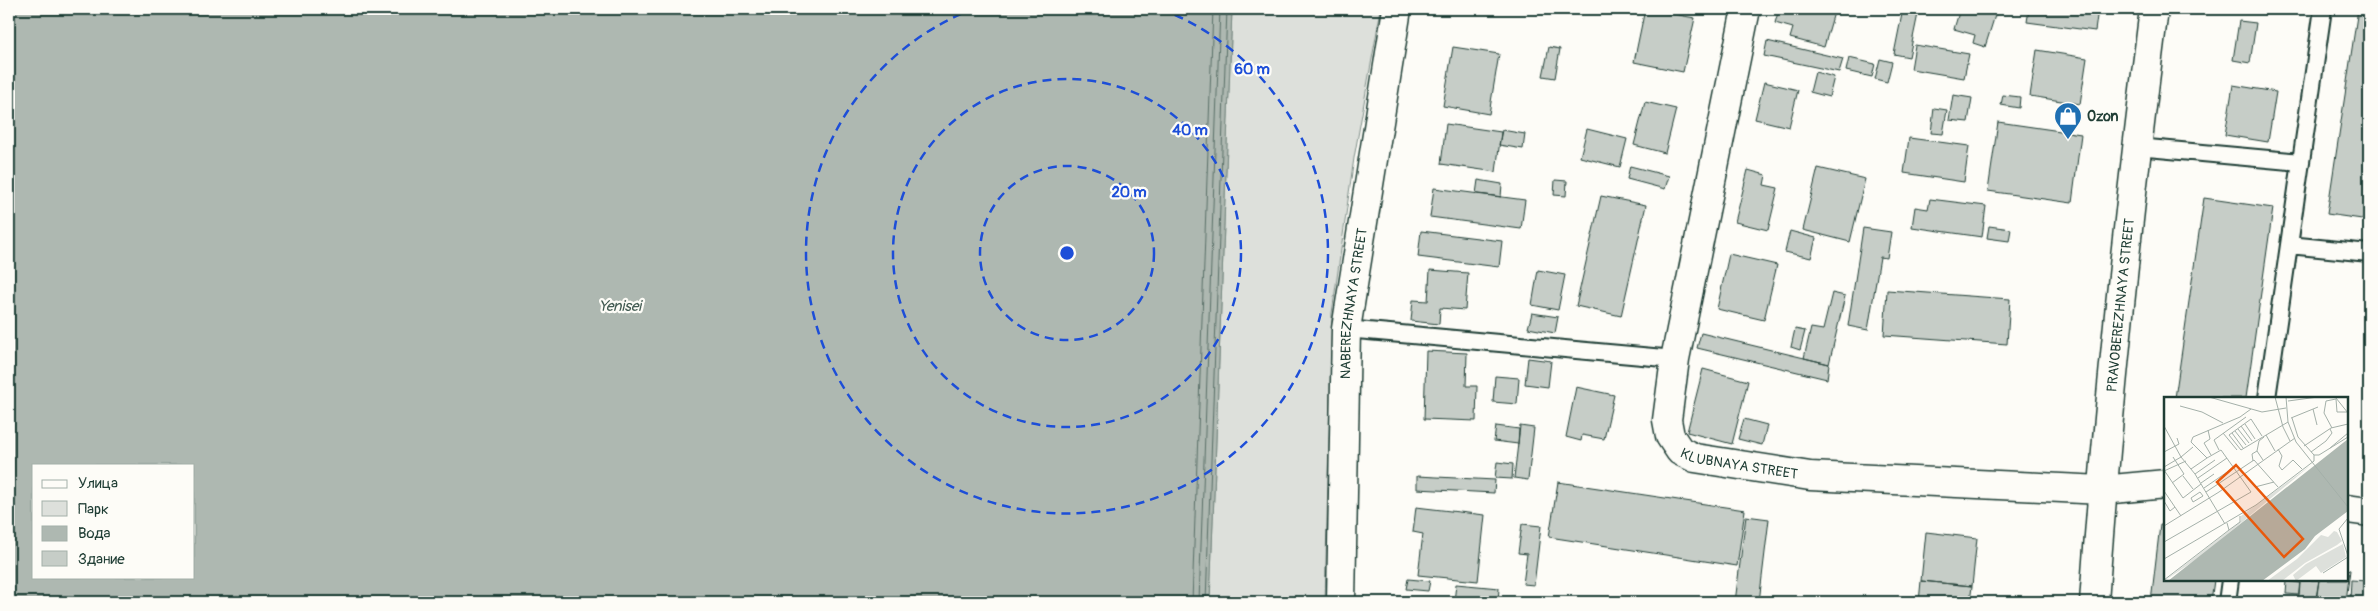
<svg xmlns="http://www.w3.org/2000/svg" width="2378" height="611" viewBox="0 0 2378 611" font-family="Pangolin,sans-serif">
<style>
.green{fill:#dde0db;stroke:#7e8e88}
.water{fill:#aeb8b1;stroke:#75877f;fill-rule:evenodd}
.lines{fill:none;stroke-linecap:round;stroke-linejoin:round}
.shore{stroke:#586e66;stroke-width:1}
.building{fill:#c6cdc7;stroke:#1f3d34}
.service-casing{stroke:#1f3d34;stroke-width:20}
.minor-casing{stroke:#1f3d34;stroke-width:31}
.tertiary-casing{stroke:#1f3d34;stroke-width:31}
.service{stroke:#fdfcf7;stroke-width:16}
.minor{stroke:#fdfcf7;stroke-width:28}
.tertiary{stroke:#fdfcf7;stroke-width:28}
.ring{fill:none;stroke:#1d4ed8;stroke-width:2.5;stroke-dasharray:9 6}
.labels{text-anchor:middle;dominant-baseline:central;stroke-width:4.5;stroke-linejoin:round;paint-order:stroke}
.poi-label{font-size:14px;font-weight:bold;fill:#1f3d34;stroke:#fdfcf7;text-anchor:start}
.street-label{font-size:14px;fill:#1f3d34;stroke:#fdfcf7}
.water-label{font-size:15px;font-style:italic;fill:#435c53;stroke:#fdfcf7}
.inset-road{fill:none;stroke:#a4b0a9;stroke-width:1}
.view{fill:#e8590c;fill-opacity:0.15;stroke:#e8590c;stroke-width:2.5}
.inset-edge{fill:none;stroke:#1f3d34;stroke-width:2.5}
.centre{fill:#1d4ed8;stroke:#fdfcf7;stroke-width:2.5}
.ring-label{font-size:15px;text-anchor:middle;font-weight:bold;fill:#1d4ed8;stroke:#fdfcf7;stroke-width:4.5;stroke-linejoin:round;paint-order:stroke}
</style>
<rect width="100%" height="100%" fill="#fdfcf7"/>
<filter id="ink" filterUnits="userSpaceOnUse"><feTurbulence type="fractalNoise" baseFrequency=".02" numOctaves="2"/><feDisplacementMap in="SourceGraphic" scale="10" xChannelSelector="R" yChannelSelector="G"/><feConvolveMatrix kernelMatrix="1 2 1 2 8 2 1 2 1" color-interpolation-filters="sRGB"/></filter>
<g filter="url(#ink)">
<path class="green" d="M 1232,9 L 1381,9 L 1354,158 L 1332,313 L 1325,602 L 1210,602 Z"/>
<path class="water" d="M 9,9 L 1232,9 L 1210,602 L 9,602 ZM 34,465 L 194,465 L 194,577 L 34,577 Z"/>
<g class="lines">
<path class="shore" d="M 1192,602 L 1213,9
M 1199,602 L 1220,9
M 1206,602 L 1227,9"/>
</g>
<path class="building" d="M 1645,9 L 1695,18 L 1683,72 L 1634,62 Z
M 1779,9 L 1835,9 L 1824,47 L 1790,38 L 1793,28 L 1775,23 Z
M 1903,9 L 1919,9 L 1909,57 L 1894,54 Z
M 1960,9 L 1997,9 L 1985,47 L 1973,43 L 1975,35 L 1954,29 Z
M 2029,9 L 2098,9 L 2095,31 L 2027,22 Z
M 2358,9 L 2369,9 L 2369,220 L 2327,214 Z
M 2239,21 L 2256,23 L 2250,63 L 2233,60 Z
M 1767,41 L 1843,59 L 1839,72 L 1764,56 Z
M 1915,45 L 1969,54 L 1964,78 L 1911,69 Z
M 1453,47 L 1499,54 L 1489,114 L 1443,106 Z
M 1549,47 L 1560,49 L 1555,78 L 1543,76 Z
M 2037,50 L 2087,58 L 2080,104 L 2030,96 Z
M 1849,58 L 1875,64 L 1872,77 L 1846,71 Z
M 1880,59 L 1892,62 L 1887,82 L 1875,79 Z
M 1815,72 L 1834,77 L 1829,97 L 1810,92 Z
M 1764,82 L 1798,90 L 1789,127 L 1755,119 Z
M 2233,85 L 2276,92 L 2268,142 L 2225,135 Z
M 1953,95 L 1972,98 L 1968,122 L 1949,120 Z
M 2003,95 L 2020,97 L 2019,108 L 2001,105 Z
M 1645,102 L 1676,109 L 1665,153 L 1634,145 Z
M 1934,108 L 1947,110 L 1943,134 L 1931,133 Z
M 1998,122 L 2081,134 L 2072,203 L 1988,191 Z
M 1446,124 L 1501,132 L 1496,172 L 1441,164 Z
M 1587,129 L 1627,139 L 1620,167 L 1580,157 Z
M 1502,130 L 1525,134 L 1523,149 L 1499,145 Z
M 1909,138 L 1969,146 L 1964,182 L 1904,173 Z
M 1630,166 L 1669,176 L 1665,189 L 1627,179 Z
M 1818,168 L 1865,179 L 1850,242 L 1803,230 Z
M 1748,170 L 1766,175 L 1764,185 L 1778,188 L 1768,230 L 1735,222 Z
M 1478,180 L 1502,184 L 1501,197 L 1476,194 Z
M 1555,180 L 1567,181 L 1566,196 L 1554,195 Z
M 1434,188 L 1525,200 L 1521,229 L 1430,217 Z
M 1601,196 L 1646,205 L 1621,316 L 1576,306 Z
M 2204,198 L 2273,208 L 2246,398 L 2175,398 Z
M 1930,199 L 1986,206 L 1982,237 L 1912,227 L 1915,207 L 1928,209 Z
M 1989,226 L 2011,229 L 2009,241 L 1987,238 Z
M 1863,228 L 1891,232 L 1887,258 L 1880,257 L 1868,330 L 1848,326 Z
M 1421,231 L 1502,241 L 1499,267 L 1418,257 Z
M 1790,231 L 1816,238 L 1811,258 L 1785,252 Z
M 1729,254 L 1777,265 L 1764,320 L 1717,309 Z
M 1430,270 L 1468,273 L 1465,310 L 1440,308 L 1439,324 L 1411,321 L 1413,300 L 1428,301 Z
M 1538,270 L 1565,275 L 1558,310 L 1532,305 Z
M 1887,290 L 2010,299 L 2007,344 L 1884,335 Z
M 1832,293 L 1845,296 L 1829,364 L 1804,358 L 1811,328 L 1823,330 Z
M 1532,313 L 1558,317 L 1555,333 L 1528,328 Z
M 1795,329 L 1805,331 L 1800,350 L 1791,347 Z
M 1701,333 L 1829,364 L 1827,379 L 1697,348 Z
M 1426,351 L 1467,353 L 1466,386 L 1477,386 L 1476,421 L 1424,419 Z
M 1528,358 L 1551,361 L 1548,387 L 1525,384 Z
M 1703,369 L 1748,381 L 1732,444 L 1687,432 Z
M 1495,376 L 1519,378 L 1517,404 L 1493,402 Z
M 1576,387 L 1614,395 L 1604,439 L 1582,435 L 1581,441 L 1566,437 Z
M 1744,419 L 1767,425 L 1762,445 L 1738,439 Z
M 1496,426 L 1519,429 L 1518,444 L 1494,441 Z
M 1520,426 L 1534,428 L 1528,480 L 1514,478 Z
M 1497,462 L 1513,464 L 1512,479 L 1495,478 Z
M 1417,476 L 1495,480 L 1494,493 L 1417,489 Z
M 1558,482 L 1745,510 L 1737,566 L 1549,537 Z
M 1416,507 L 1485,515 L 1478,581 L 1418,575 L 1423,534 L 1413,532 Z
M 1746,516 L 1769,519 L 1759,602 L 1735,602 Z
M 1522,524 L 1541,526 L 1534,585 L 1523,584 L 1527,554 L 1518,553 Z
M 2160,525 L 2166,525 L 2166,580 L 2214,580 L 2211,602 L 2151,602 Z
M 1926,532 L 1977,538 L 1972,586 L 1921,581 Z
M 2347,569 L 2350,570 L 2346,601 L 2316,598 L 2319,580 L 2347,580 Z
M 1408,579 L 1430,581 L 1428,591 L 1406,589 Z
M 2300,580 L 2319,580 L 2316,602 L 2298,602 Z
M 2351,580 L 2368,581 L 2367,602 L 2350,601 Z
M 1921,581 L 1972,586 L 1970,602 L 1919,602 Z
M 2287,581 L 2300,583 L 2299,595 L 2286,594 Z
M 1456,584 L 1499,588 L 1498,602 L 1477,600 L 1477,602 L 1454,602 Z"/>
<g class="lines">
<g class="service-casing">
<path id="service" d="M 2323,9 L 2289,245 L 2369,253
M 2137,147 L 2301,162
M 1346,329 L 1675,359
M 2267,398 L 2289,245
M 2227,602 L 2230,580"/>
</g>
<g class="minor-casing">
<g id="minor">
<path id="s1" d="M 1746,9 L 1675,359 L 1667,420 L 1670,436 L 1680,451 L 1695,458 L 1810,476 L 2102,490 L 2166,484"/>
<path d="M 2347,509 L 2369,512"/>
<path id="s2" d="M 1341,602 L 1346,329 L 1397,9"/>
</g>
</g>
<g class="tertiary-casing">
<g id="tertiary">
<path id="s3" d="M 2094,602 C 2108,404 2129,206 2154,9"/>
</g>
</g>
<use href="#service" class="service"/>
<use href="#minor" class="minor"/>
<use href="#tertiary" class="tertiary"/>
</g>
</g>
<g class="ring">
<circle cx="1067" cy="253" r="87"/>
<circle cx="1067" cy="253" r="174"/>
<path d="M1161 9A261 261 0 1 1 973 9"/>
</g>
<defs>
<g id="shop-pin" transform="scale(1.4375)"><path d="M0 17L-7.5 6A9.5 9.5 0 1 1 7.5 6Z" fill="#1f6fb2" stroke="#fdfcf7"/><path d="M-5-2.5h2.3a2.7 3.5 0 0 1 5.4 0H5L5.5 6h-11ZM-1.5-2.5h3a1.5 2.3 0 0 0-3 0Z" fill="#fff"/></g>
</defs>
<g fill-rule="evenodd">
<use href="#shop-pin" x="2068" y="116"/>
</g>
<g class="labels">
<g class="poi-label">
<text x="2087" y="116">Ozon</text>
</g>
<g class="street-label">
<text stroke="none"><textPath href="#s2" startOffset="299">NABEREZHNAYA STREET</textPath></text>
<text stroke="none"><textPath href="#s3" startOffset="298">PRAVOBEREZHNAYA STREET</textPath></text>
<text stroke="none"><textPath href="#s1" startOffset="514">KLUBNAYA STREET</textPath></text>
</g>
<g class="water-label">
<text x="620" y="306">Yenisei</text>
</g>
</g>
<g transform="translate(2164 397)">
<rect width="184" height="184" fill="#fdfcf7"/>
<path d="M 147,68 L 36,160 L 0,184 L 77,124 L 77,119 ZM 170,134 L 173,135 L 178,144 L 173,148 L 141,166 L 118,184 L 103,184 L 133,162 L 157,138 L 164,140 ZM 179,147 L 182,160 L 157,176 L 152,169 L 132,184 L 129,178 L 142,167 Z" fill="#dde0db"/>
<path d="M 184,42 L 184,114 L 151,139 L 141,152 L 98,184 L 4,184 Z" fill="#aeb8b1"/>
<path class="inset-road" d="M 45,0 L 98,15 L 122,11M 111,0 L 119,30 L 126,44M 122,0 L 124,25 L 132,45 L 184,110M 172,1 L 184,16M 124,4 L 154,0M 16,9 L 38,15 L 59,26M 149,12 L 153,28M 127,21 L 154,10M 128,21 L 134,40 L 150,58M 81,27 L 91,42M 0,29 L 17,60 L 0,70M 77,29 L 88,44M 168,31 L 160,16 L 162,4 L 172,2 L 173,15 L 183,15M 74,32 L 85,46M 44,33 L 46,42 L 40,46 L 47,58M 71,34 L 82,48M 59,36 L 73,53M 68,36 L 79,51M 102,38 L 111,54M 98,39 L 87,22 L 65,38 L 77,53 L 124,25M 140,49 L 167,31 L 184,27M 29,50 L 17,60 L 31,77 L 61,127M 166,51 L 184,36M 114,52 L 118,59 L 115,69 L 118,73 L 129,63 L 138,72M 55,53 L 50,43 L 82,20M 93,54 L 95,44 L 100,40M 0,55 L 15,47 L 13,41M 147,55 L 162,44 L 168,36 L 166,32M 150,58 L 155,58 L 184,40M 89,64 L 88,57 L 93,54 L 99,63M 27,72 L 43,61M 0,73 L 19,101 L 37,87M 0,74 L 22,64M 31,77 L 51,63M 19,79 L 29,92M 34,81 L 63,61M 63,81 L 90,63 L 114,90M 8,86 L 20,77 L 9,60M 37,86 L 50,77M 91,90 L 110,85M 40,91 L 69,71M 0,94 L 17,119M 36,95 L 39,99 L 29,105 L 27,101 ZM 42,95 L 63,81M 0,104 L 6,114 L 11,110M 184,121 L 175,132 L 184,159M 0,129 L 55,95 L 131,41M 65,133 L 76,125 L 76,119M 0,145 L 87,95 L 57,53 L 43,61 L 27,45 L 29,40 L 76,20 L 87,12M 0,162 L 92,108 L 150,64 L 150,58M 159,176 L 184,160M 0,183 L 65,133 L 63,126"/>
<path class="view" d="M 72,68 L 139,142 L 120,160 L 53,85 Z"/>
<rect width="184" height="184" class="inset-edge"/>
</g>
<circle cx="1067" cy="253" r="8" class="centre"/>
<g class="ring-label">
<text x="1252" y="74">60 m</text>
<text x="1190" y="135">40 m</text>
<text x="1129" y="197">20 m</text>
</g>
<rect width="2378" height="611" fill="none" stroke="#fdfcf7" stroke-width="30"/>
<rect x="15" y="15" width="2348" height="581" fill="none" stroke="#1f3d34" stroke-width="2" filter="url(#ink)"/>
<rect x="32" y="464" width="162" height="115" fill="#fdfcf7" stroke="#a4b0a9"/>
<rect x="42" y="480" width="25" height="8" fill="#fdfcf7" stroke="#a4b0a9"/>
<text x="78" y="488" font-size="15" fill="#1f3d34">Улица</text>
<rect x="42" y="501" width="25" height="15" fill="#dde0db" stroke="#a4b0a9"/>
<text x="78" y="514" font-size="15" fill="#1f3d34">Парк</text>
<rect x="42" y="526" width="25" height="15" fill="#aeb8b1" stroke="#a4b0a9"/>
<text x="78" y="538" font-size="15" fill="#1f3d34">Вода</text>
<rect x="42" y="551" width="25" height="15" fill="#c6cdc7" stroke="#a4b0a9"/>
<text x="78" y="564" font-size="15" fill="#1f3d34">Здание</text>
</svg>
